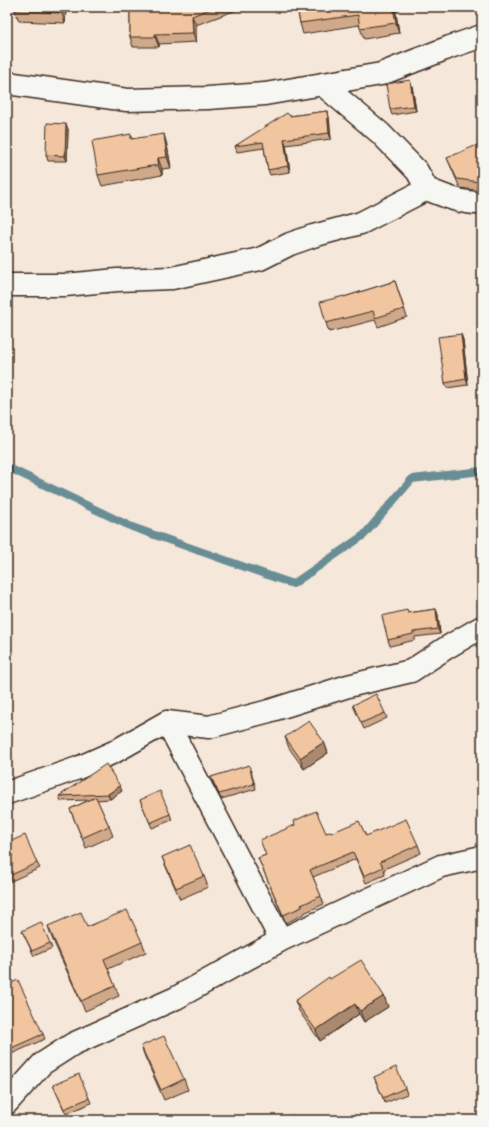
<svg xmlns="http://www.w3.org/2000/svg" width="489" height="1127" viewBox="0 0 489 1127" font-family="'Playpen Sans',sans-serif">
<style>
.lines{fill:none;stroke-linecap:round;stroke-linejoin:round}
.stream{stroke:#678d95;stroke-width:8}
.minor-casing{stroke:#3b2a1e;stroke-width:25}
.minor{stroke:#f6f6f2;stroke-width:22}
.wall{fill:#d0a98a;stroke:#3b2a1e}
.shaded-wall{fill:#a98a71;stroke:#3b2a1e}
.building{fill:#f2c5a1;stroke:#3b2a1e}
</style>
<rect width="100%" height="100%" fill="#f5e7da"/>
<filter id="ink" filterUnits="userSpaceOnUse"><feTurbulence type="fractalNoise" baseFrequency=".025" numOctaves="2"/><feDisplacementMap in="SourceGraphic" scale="8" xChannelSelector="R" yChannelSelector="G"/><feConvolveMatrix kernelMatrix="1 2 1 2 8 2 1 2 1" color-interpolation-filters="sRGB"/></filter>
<g filter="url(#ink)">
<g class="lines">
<path class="stream" d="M 7,467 L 132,527 L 293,584 L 364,535 L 412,479 L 482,471"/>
<g class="minor-casing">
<path id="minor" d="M 7,83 L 127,100 L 208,98 L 265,94 L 381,74 L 450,47 L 482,36
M 322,84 L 380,133 L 417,171 L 427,189
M 7,285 L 65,285 L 117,280 L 172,278 L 260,259 L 290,244 L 313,236 L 361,223 L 427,189 C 444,196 463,204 482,203
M 167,722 L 281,940
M 7,793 L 78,768 L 114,752 L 167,722 L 209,727 L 269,711 L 348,686 L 411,671 L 446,648 L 482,627
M 7,1103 L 42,1064 L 73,1044 L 176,998 L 281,940 L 441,866 L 482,857"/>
</g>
<use href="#minor" class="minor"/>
</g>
<path class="wall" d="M 16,7 L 66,7 L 65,23 L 19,21 L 15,11 Z
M 130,7 L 245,7 L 196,25 L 196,42 L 159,44 L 159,47 L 133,47 L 130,37 Z
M 297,7 L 395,7 L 399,33 L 364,39 L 359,25 L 303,34 L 300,23 Z
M 412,86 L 416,111 L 392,115 L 390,109 Z
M 327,111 L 329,117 L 331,139 L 286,145 L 290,172 L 270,175 L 268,170 L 264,148 L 237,152 L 235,146 L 290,116 Z
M 68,129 L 67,161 L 48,161 L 46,155 Z
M 131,134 L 133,139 L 167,145 L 171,168 L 162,169 L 162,175 L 102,186 L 98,175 Z
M 482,156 L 482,191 L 460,188 L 447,158 Z
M 395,281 L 407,317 L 378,327 L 375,320 L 329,332 L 326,323 L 344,297 Z
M 461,334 L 463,340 L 468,385 L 447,388 L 445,383 Z
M 436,609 L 438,615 L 440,634 L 415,637 L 415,640 L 390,646 L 388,640 L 408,613 Z
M 353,705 L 385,713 L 387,718 L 364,729 Z
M 285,737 L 324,742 L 328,753 L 304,769 L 289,748 Z
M 251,771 L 256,789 L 221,799 L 213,782 L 211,777 Z
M 122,791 L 110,799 L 97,800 L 109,826 L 113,836 L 86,848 L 74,819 L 70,809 L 89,800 L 61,801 L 59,796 Z
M 140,800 L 170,814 L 172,820 L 152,828 Z
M 326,833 L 366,836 L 418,845 L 421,853 L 384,869 L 385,875 L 366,883 L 356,859 L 313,877 L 324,904 L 304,913 L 304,914 L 286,923 L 258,858 Z
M 7,843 L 37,863 L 40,868 L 7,883 Z
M 162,857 L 204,876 L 208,887 L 180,899 L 166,867 Z
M 48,926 L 87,927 L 142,942 L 146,952 L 108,969 L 119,996 L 85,1011 L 51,936 Z
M 22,931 L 50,943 L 52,948 L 34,956 Z
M 330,979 L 384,996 L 388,1007 L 364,1022 L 359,1014 L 320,1041 L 299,1011 L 295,1001 Z
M 7,985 L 43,1034 L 45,1039 L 7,1056 Z
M 141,1046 L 184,1079 L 188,1090 L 164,1100 L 145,1057 Z
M 374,1077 L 405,1088 L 407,1094 L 385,1103 Z
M 53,1085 L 89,1098 L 91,1103 L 66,1114 Z"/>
<path class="shaded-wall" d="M 62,7 L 66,7 L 65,23 L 62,13 Z
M 393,7 L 395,7 L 399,33 L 396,23 Z
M 192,16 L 196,25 L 196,42 L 193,33 Z
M 155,34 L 159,44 L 159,47 L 155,37 Z
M 410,80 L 412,86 L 416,111 L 414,106 Z
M 327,111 L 329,117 L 331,139 L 329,133 Z
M 66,124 L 68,129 L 67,161 L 65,156 Z
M 164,134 L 167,145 L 171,168 L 167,157 Z
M 284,139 L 286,145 L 290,172 L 288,166 Z
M 158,158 L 162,169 L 162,175 L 158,165 Z
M 461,334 L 463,340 L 468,385 L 466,379 Z
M 436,609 L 438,615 L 440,634 L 438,629 Z
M 324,742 L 328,753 L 304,769 L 300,758 Z
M 120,786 L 122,791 L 110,799 L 108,794 Z
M 384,996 L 388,1007 L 364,1022 L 360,1011 Z
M 355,1004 L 359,1014 L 320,1041 L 316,1030 Z"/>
<path class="building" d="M 16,7 L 62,7 L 62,13 L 15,11 Z
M 130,7 L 215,7 L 192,16 L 193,33 L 155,34 L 155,37 L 130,37 Z
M 297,7 L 393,7 L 396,23 L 360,28 L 358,15 L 300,23 Z
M 410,80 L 414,106 L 390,109 L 386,84 Z
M 327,111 L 329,133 L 284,139 L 288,166 L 268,170 L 263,142 L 235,146 L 287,113 L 290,116 Z
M 47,123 L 66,124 L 65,156 L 46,155 Z
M 131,134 L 131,139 L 164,134 L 167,157 L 158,158 L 158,165 L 98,175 L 92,141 Z
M 477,145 L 482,156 L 482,181 L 480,182 L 457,179 L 447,158 Z
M 395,281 L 404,309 L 375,318 L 373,311 L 326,323 L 320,302 L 344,296 L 344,297 Z
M 461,334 L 466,379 L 445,383 L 438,337 Z
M 436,609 L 438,629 L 413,632 L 413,634 L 388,640 L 382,616 L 407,610 L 408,613 Z
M 376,694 L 385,713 L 361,723 L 353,705 Z
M 309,721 L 324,742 L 300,758 L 285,737 Z
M 106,764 L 120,786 L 108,794 L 59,796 Z
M 249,765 L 254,784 L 219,794 L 211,777 Z
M 160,791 L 170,814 L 150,823 L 140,800 Z
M 96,797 L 109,826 L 82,838 L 70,809 Z
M 316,811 L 326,833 L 330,832 L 331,833 L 359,821 L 366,836 L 406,819 L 418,845 L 380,862 L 383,867 L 364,876 L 353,852 L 310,870 L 321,896 L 301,905 L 302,907 L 283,915 L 258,858 L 266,855 L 260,840 L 295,825 L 294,821 Z
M 25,835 L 37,863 L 7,877 L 7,843 Z
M 190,845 L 204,876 L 176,888 L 162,857 Z
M 127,910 L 142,942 L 104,959 L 115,986 L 81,1001 L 48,926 L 81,912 L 87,927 Z
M 41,922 L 50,943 L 32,951 L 22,931 Z
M 361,960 L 384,996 L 360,1011 L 355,1004 L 316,1030 L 295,1001 L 329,977 L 330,979 Z
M 18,980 L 43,1034 L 7,1050 L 7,985 Z
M 164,1036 L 184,1079 L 161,1090 L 141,1046 Z
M 396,1067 L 405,1088 L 383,1098 L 374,1077 Z
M 79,1074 L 89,1098 L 64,1109 L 53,1085 Z
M 292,1115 L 296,1120 L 286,1120 Z"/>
</g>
<rect width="489" height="1127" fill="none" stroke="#f6f6f2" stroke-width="24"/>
<rect x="12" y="12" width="465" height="1103" fill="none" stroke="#3b2a1e" stroke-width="1.5" filter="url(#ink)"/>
</svg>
